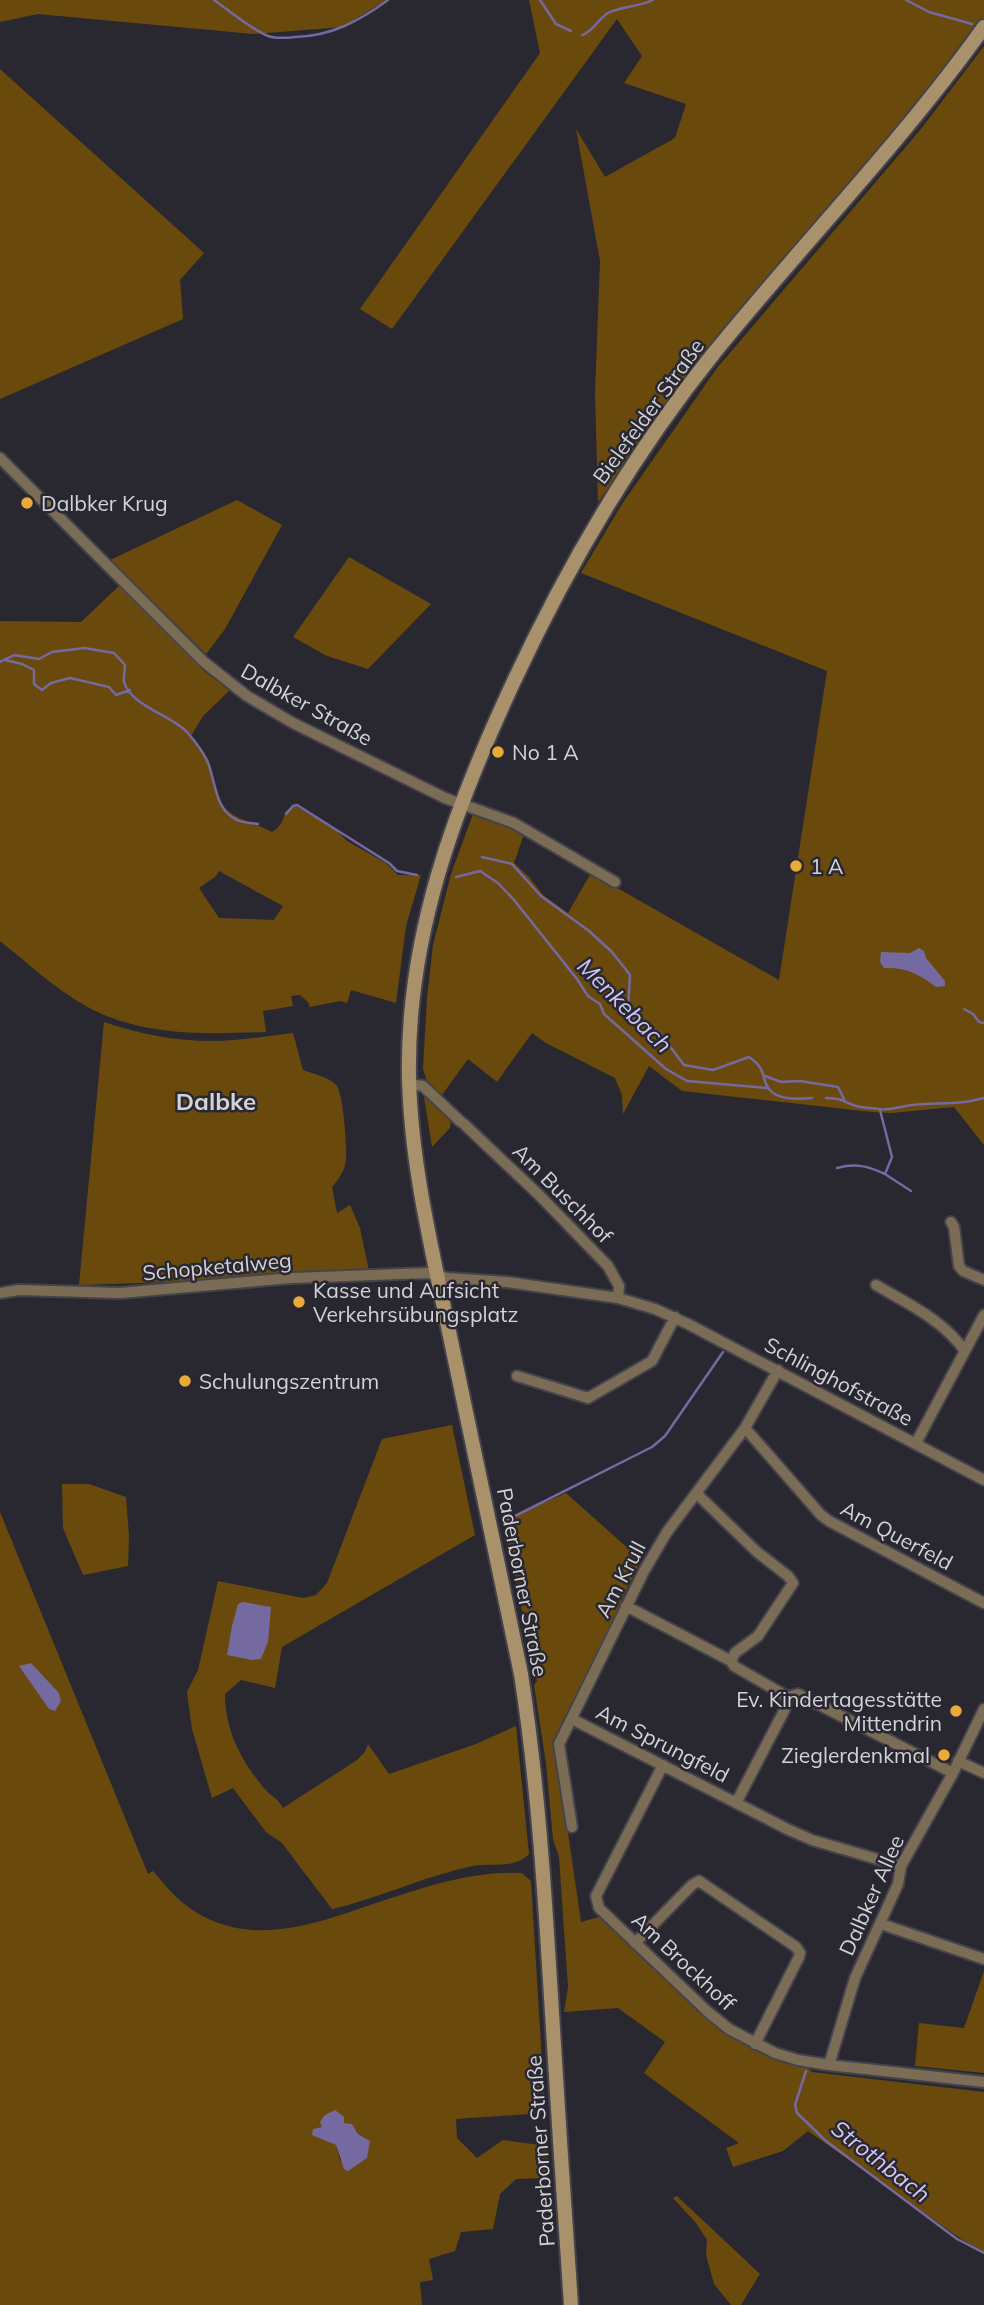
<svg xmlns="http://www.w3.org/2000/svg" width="984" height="2305" viewBox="0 0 984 2305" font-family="Mulish,sans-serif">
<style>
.green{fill:#6a4a0c;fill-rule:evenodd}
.water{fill:#7469a1}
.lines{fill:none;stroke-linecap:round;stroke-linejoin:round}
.stream{stroke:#7469a1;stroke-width:2.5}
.street-casing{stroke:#44434c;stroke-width:14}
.secondary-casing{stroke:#44434c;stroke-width:18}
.street{stroke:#7b6c55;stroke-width:10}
.secondary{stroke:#a9916c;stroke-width:14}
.poi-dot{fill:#eaaa38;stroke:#292831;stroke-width:2.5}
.labels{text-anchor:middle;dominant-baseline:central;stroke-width:5;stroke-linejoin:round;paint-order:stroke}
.street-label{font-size:21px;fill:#d2d2d8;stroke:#292831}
.poi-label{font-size:21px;fill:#d2d2d8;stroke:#292831;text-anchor:start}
.water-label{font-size:23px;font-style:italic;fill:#cec6f9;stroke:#292831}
.quarter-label{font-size:24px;font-weight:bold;fill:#d2d2d8;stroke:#292831}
</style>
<rect width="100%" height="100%" fill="#292831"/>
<path class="green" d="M 0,0 L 386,0 L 343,27 L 253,34 L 38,14 L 0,22 Z
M 529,0 L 984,0 L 984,21 L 904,126 L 705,360 L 598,502 L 595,393 L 600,261 L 576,129 L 605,177 L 675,138 L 686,104 L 624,83 L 642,56 L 617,19 L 392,329 L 360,309 L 540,53 Z
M 984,46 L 984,1145 L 954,1107 L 891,1113 L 872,1112 L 682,1091 L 649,1066 L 623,1114 L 622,1095 L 615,1078 L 546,1043 L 532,1033 L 497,1082 L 468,1059 L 442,1095 L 427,1081 L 423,1069 L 427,998 L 433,945 L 451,874 L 473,814 L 508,825 L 524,834 L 514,863 L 529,877 L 543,895 L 568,913 L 591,873 L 779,980 L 827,671 L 581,573 L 622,504 L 717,368 L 921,129 Z
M 0,69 L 204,253 L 180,280 L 183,319 L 0,399 Z
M 237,500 L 282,525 L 225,629 L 206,654 L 110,560 Z
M 349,557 L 431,604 L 368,669 L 327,656 L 293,637 Z
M 120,585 L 206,673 L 230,690 L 203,716 L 191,736 C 197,744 207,754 210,764 C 214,778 216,800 227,810 C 238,820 258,824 272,832 C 279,829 285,818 285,812 L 294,805 L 336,830 L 347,841 L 386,863 L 398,875 L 421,875 L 406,926 L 396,1003 L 351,990 L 347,1003 L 340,1001 L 310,1007 L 308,1002 L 300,995 L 291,996 L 293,1006 L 263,1011 L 266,1032 C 205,1034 141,1037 86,1006 C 55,989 28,963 0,941 L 0,621 L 81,622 ZM 219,871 L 283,906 L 274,920 L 219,918 L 199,888 L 215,877 Z
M 104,1022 C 139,1034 175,1041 212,1041 C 238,1041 266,1036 293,1033 L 303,1070 C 313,1074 332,1078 337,1086 C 343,1095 347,1145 346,1158 C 346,1169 339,1179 332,1187 L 337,1213 L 350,1205 L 360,1228 L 369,1271 L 271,1275 L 203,1281 L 79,1285 Z
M 424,1097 L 429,1097 L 451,1120 L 450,1128 L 432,1147 Z
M 452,1425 L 475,1535 L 282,1647 L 275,1688 L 241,1680 L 225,1694 C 225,1730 241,1761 264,1788 C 270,1796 279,1799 283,1808 L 357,1760 L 365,1752 L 368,1744 L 389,1774 L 476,1744 L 516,1726 L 529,1854 C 515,1869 492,1863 473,1866 C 424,1876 380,1898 332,1909 L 282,1843 L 266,1832 L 233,1788 L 212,1798 L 192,1729 L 187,1692 L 198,1670 L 218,1581 L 303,1598 L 316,1595 L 327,1583 L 382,1439 Z
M 62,1484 L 89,1484 L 126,1497 L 129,1536 L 128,1566 L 83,1575 L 63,1528 Z
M 566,1493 L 641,1560 L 619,1605 L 622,1608 L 555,1743 L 581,1922 L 599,1917 L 723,2031 L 763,2054 L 807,2067 L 812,2072 L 984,2092 L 984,2252 L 961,2239 L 808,2131 L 783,2151 L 733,2167 L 726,2148 L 739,2143 L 644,2073 L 665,2042 L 618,2008 L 564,2012 L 568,1987 L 559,1857 L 553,1839 L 546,1763 L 534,1685 L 537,1681 L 503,1521 Z
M 0,1512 L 148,1874 L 153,1871 C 165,1885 176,1899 191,1909 C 250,1949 315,1924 376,1903 C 422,1888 472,1870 522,1873 L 531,1881 L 545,2113 L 456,2119 L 457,2138 L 477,2158 L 503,2140 L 547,2146 L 548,2178 L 516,2179 L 500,2194 L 493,2229 L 461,2232 L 455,2251 L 429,2259 L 433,2280 L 420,2282 L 422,2305 L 0,2305 ZM 352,2124 L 358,2134 L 370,2141 L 348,2171 L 340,2160 L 336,2145 L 313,2129 Z
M 984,1971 L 984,2073 L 915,2066 L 919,2023 L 964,2028 Z
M 677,2196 L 760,2274 L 741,2305 L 731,2305 L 714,2284 L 706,2255 L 707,2240 L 696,2223 L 673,2198 Z"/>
<path class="water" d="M 919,948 L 924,951 L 926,958 L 945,981 L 945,986 L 936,987 C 919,974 906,967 884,968 L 880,962 L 881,952 L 910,953 Z
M 243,1602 L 271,1607 L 268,1642 L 261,1659 L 252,1660 L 227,1655 L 232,1626 L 238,1604 Z
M 31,1663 L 59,1693 L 61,1701 L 55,1711 L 49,1709 L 19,1666 Z
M 335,2110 L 344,2117 L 344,2123 L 352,2124 L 358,2134 L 370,2141 L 367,2158 L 348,2171 L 344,2169 L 336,2145 L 312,2135 L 313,2129 L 322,2127 L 320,2122 L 325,2115 Z"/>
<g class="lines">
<path class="stream" d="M 214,0 C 231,12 249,28 268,36 C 276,39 286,38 295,37 C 332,36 359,21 388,0
M 540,0 L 556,24 L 571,31
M 906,0 L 929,12 L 972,24
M 582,35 C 593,32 598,19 608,13 C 622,6 639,7 653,0
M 5,660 L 22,664 L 34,670 L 34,684 L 42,690 L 51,683 L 70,678 L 109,687 L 116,695 L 130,690
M 0,662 L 14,655 L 39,659 L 52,652 L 84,648 L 114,653 L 125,665 C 125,670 123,677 124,682 C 131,706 171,715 187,732 C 194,740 204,753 208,763 C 216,783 215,810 237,820 C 243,823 252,823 258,824
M 286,814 L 293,806 L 297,805 L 389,863 L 397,871 L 417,875
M 482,857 L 512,864 L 541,896 L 589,931 L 612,952 L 630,975 L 628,1011 L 633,1019 L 659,1032 L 684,1065 L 713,1070 L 749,1057 C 768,1070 760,1077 769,1089 C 778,1101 800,1099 812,1098
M 456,877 L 480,871 L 498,883 L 514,900 L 577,979 L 588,996 L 600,1004 L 604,1014 L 666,1069 L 687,1081 L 768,1088
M 964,1009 L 973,1014 L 979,1022 L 984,1023
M 765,1076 L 781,1082 L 800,1081 L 838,1087 L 844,1099
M 826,1098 C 842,1099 839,1099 853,1105 C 861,1108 871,1108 879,1109 C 889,1111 903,1106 912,1105 C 939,1102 956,1106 984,1098
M 837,1168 C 856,1163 868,1166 885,1174 L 892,1157 L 880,1110
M 885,1174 L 911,1191
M 503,1522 L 652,1447 L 665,1436 L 723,1352
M 806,2071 L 795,2105 L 797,2113 L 826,2141 L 957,2239 L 984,2253"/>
<g class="street-casing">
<path id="street" d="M 0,458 L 204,662 L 247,696 L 293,723 L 445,798 L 514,823 L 615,882
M 409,1084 L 423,1086 L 461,1122
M 464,1124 L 539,1195 L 608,1266 L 619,1286 L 618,1298
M 951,1222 L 954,1227 L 959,1266 L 963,1271 L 984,1280
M 876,1285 C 908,1304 943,1320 965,1351
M 0,1293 L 19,1290 L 120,1293 L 292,1278 L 427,1273 L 448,1278 L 507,1282 L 618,1298 L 655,1309 L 688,1324 L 984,1480
M 517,1376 L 588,1398 L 652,1361 L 675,1317
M 745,1428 L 821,1515 L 829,1521 L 984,1603
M 916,1443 L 984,1315
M 696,1493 L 757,1552 L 788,1576 L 793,1583 L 758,1636 L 735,1653 L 731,1661
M 626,1606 L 731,1661 L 734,1666 L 788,1697 L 798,1694 L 953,1773
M 572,1719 L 787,1829 L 812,1840 L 901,1866
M 958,1761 L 984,1773
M 663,1765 L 596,1896 L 599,1908 L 708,2012 L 729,2029 L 775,2053 L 798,2060 L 829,2065 L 984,2082
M 736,1803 L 784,1711 L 788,1697
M 572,1827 L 559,1744 L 644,1571 L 667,1532 L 745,1428 L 778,1370
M 881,1924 L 984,1959
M 635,1943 L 692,1885 L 699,1881 L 796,1947 L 800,1953 L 799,1957 L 755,2044
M 829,2065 L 855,1978 L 898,1884 L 901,1866 L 953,1773 L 984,1709"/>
</g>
<g class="secondary-casing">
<path id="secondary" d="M 571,2305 C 563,2192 556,2078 549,1965 C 543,1867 536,1771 521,1674 C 498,1563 475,1452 451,1341 C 433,1254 411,1166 409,1078 C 406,937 455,807 514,681 C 569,563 632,455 714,353 C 804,242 901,143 984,27"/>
</g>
<use href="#street" class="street"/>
<use href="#secondary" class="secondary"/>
</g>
<g class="poi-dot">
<circle cx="27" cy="503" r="7"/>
<circle cx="498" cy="752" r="7"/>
<circle cx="796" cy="866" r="7"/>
<circle cx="299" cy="1302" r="7"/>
<circle cx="185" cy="1381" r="7"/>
<circle cx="956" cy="1711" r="7"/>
<circle cx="944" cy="1755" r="7"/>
</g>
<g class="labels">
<g class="street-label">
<text transform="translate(648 411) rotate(-54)">Bielefelder Straße</text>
<text transform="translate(307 704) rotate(29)">Dalbker Straße</text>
<text transform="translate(563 1193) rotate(45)">Am Buschhof</text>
<text transform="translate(217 1266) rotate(-5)">Schopketalweg</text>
<text transform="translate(839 1381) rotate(28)">Schlinghofstraße</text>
<text transform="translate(897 1535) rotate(28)">Am Querfeld</text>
<text transform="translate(620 1579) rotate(-62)">Am Krull</text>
<text transform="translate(523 1582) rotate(79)">Paderborner Straße</text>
<text transform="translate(663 1743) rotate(27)">Am Sprungfeld</text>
<text transform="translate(871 1895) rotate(-66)">Dalbker Allee</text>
<text transform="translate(684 1961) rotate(43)">Am Brockhoff</text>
<text transform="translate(540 2151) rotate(-94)">Paderborner Straße</text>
</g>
<g class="poi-label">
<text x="41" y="503">Dalbker Krug</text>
<text x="512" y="752">No 1 A</text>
<text x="810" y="866">1 A</text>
<text x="313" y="1290">Kasse und Aufsicht<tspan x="313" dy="24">Verkehrsübungsplatz</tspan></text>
<text x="199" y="1381">Schulungszentrum</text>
<text x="942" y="1699" text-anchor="end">Ev. Kindertagesstätte<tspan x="942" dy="24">Mittendrin</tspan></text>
<text x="930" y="1755" text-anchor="end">Zieglerdenkmal</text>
</g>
<g class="water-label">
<text transform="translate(625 1005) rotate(45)">Menkebach</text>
<text transform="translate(881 2161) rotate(38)">Strothbach</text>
</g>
<g class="quarter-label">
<text x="216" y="1101">Dalbke</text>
</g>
</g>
</svg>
